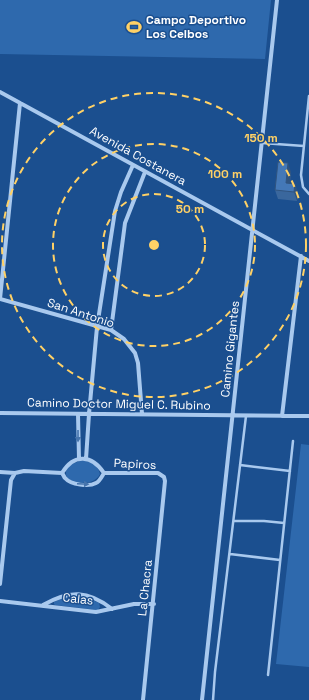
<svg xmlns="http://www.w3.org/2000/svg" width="309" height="700" viewBox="0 0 309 700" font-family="'Space Grotesk',sans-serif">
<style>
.green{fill:#2e69ad}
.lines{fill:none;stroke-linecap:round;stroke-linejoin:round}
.service{stroke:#a9c9ee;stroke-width:2.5}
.minor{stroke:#a9c9ee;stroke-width:4}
.wall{fill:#3a679d}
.shaded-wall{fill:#305480}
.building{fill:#4478b7;stroke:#305480}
.oneway{fill:#4674ac}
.ring{fill:none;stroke:#ffd166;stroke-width:2;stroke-dasharray:7 5}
.labels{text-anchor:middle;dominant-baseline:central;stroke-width:3;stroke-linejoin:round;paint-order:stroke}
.poi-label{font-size:12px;font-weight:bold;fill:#fff;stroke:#1b4f8f;text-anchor:start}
.street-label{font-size:12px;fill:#fff;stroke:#1b4f8f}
.centre{fill:#ffd166;stroke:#1b4f8f;stroke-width:2}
.ring-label{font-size:12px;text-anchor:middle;font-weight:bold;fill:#ffd166;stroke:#1b4f8f;stroke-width:3;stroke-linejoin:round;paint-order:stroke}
</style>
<rect width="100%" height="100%" fill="#1b4f8f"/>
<path class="green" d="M 0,0 L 271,0 L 265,59 L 0,54 Z
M 301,444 L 309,445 L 309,667 L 276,664 Z
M 80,461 C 89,460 98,465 100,474 C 94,486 76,484 67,478 C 63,467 71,464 80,461 Z
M 66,597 C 78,595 88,598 99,603 L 100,607 L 98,610 L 96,610 L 55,605 L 54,604 L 54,602 Z"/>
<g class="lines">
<path class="service" d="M 309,96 L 301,175 L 303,187 L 309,194
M 262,143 L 304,146
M 240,465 L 290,471
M 234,521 L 264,521 L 284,523
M 230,554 L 280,560
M 268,675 L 293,441
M 213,700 L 215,672 L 246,416"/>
<path class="minor" d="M 0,92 L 309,261
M 0,299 L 111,330 L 124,339 L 135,353 L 138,363 L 142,414
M 0,299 L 20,103
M 111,330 L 125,223 L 145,172
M 0,413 L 309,416
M 78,414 L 79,459
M 282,416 L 301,256
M 86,459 L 89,414 L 97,327 L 115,211 L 121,192 L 133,165
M 0,472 L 15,473 L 24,471 L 62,473
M 62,473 C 74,453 92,455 104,473
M 62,473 C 63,474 64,477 65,478 C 71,485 89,487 96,483 C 100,481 102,476 104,473
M 104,473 L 158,473 L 164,477 L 165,481 L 143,700
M 0,584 L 11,480 L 15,473
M 0,601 L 96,612 L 134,604 L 154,604
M 43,605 C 69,590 88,590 112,609
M 202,700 L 277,0"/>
</g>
<path class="wall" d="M 291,172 L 290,183 L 298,192 L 297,201 L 278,199 L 275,190 Z"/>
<path class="shaded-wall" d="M 288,163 L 291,172 L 289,192 L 286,183 Z
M 295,184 L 298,192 L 297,201 L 294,192 Z"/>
<path class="building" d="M 278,162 L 288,163 L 286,183 L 295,184 L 294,192 L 275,190 Z"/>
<defs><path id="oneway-solid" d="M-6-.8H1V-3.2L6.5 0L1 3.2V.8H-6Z"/></defs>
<g class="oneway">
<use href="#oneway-solid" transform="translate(78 436) rotate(90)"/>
<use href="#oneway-solid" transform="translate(83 484) rotate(2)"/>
</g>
<g class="ring">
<circle cx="154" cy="245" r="51"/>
<circle cx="154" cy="245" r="101"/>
<circle cx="154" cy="245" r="152"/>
</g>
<defs>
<g id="stadium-bare" transform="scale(1.2)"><path d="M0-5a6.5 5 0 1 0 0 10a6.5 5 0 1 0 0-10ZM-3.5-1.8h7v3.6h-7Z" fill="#ffd166" stroke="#1b4f8f" stroke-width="2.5" paint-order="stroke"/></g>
</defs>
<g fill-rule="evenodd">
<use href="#stadium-bare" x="134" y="27"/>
</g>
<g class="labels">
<g class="poi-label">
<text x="146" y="20">Campo Deportivo<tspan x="146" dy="14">Los Ceibos</tspan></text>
</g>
<g class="street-label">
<text transform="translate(138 156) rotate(29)">Avenida Costanera</text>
<text transform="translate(81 313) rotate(18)">San Antonio</text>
<text transform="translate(230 349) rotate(-84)">Camino Gigantes</text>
<text transform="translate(119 404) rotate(1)">Camino Doctor Miguel C. Rubino</text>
<text transform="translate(135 464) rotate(3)">Papiros</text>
<text transform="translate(145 588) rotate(-84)">La Chacra</text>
<text transform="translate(78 599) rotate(6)">Calas</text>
</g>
</g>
<circle cx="154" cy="245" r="6" class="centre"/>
<g class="ring-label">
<text x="261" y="142">150 m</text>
<text x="225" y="178">100 m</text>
<text x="190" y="213">50 m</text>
</g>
</svg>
